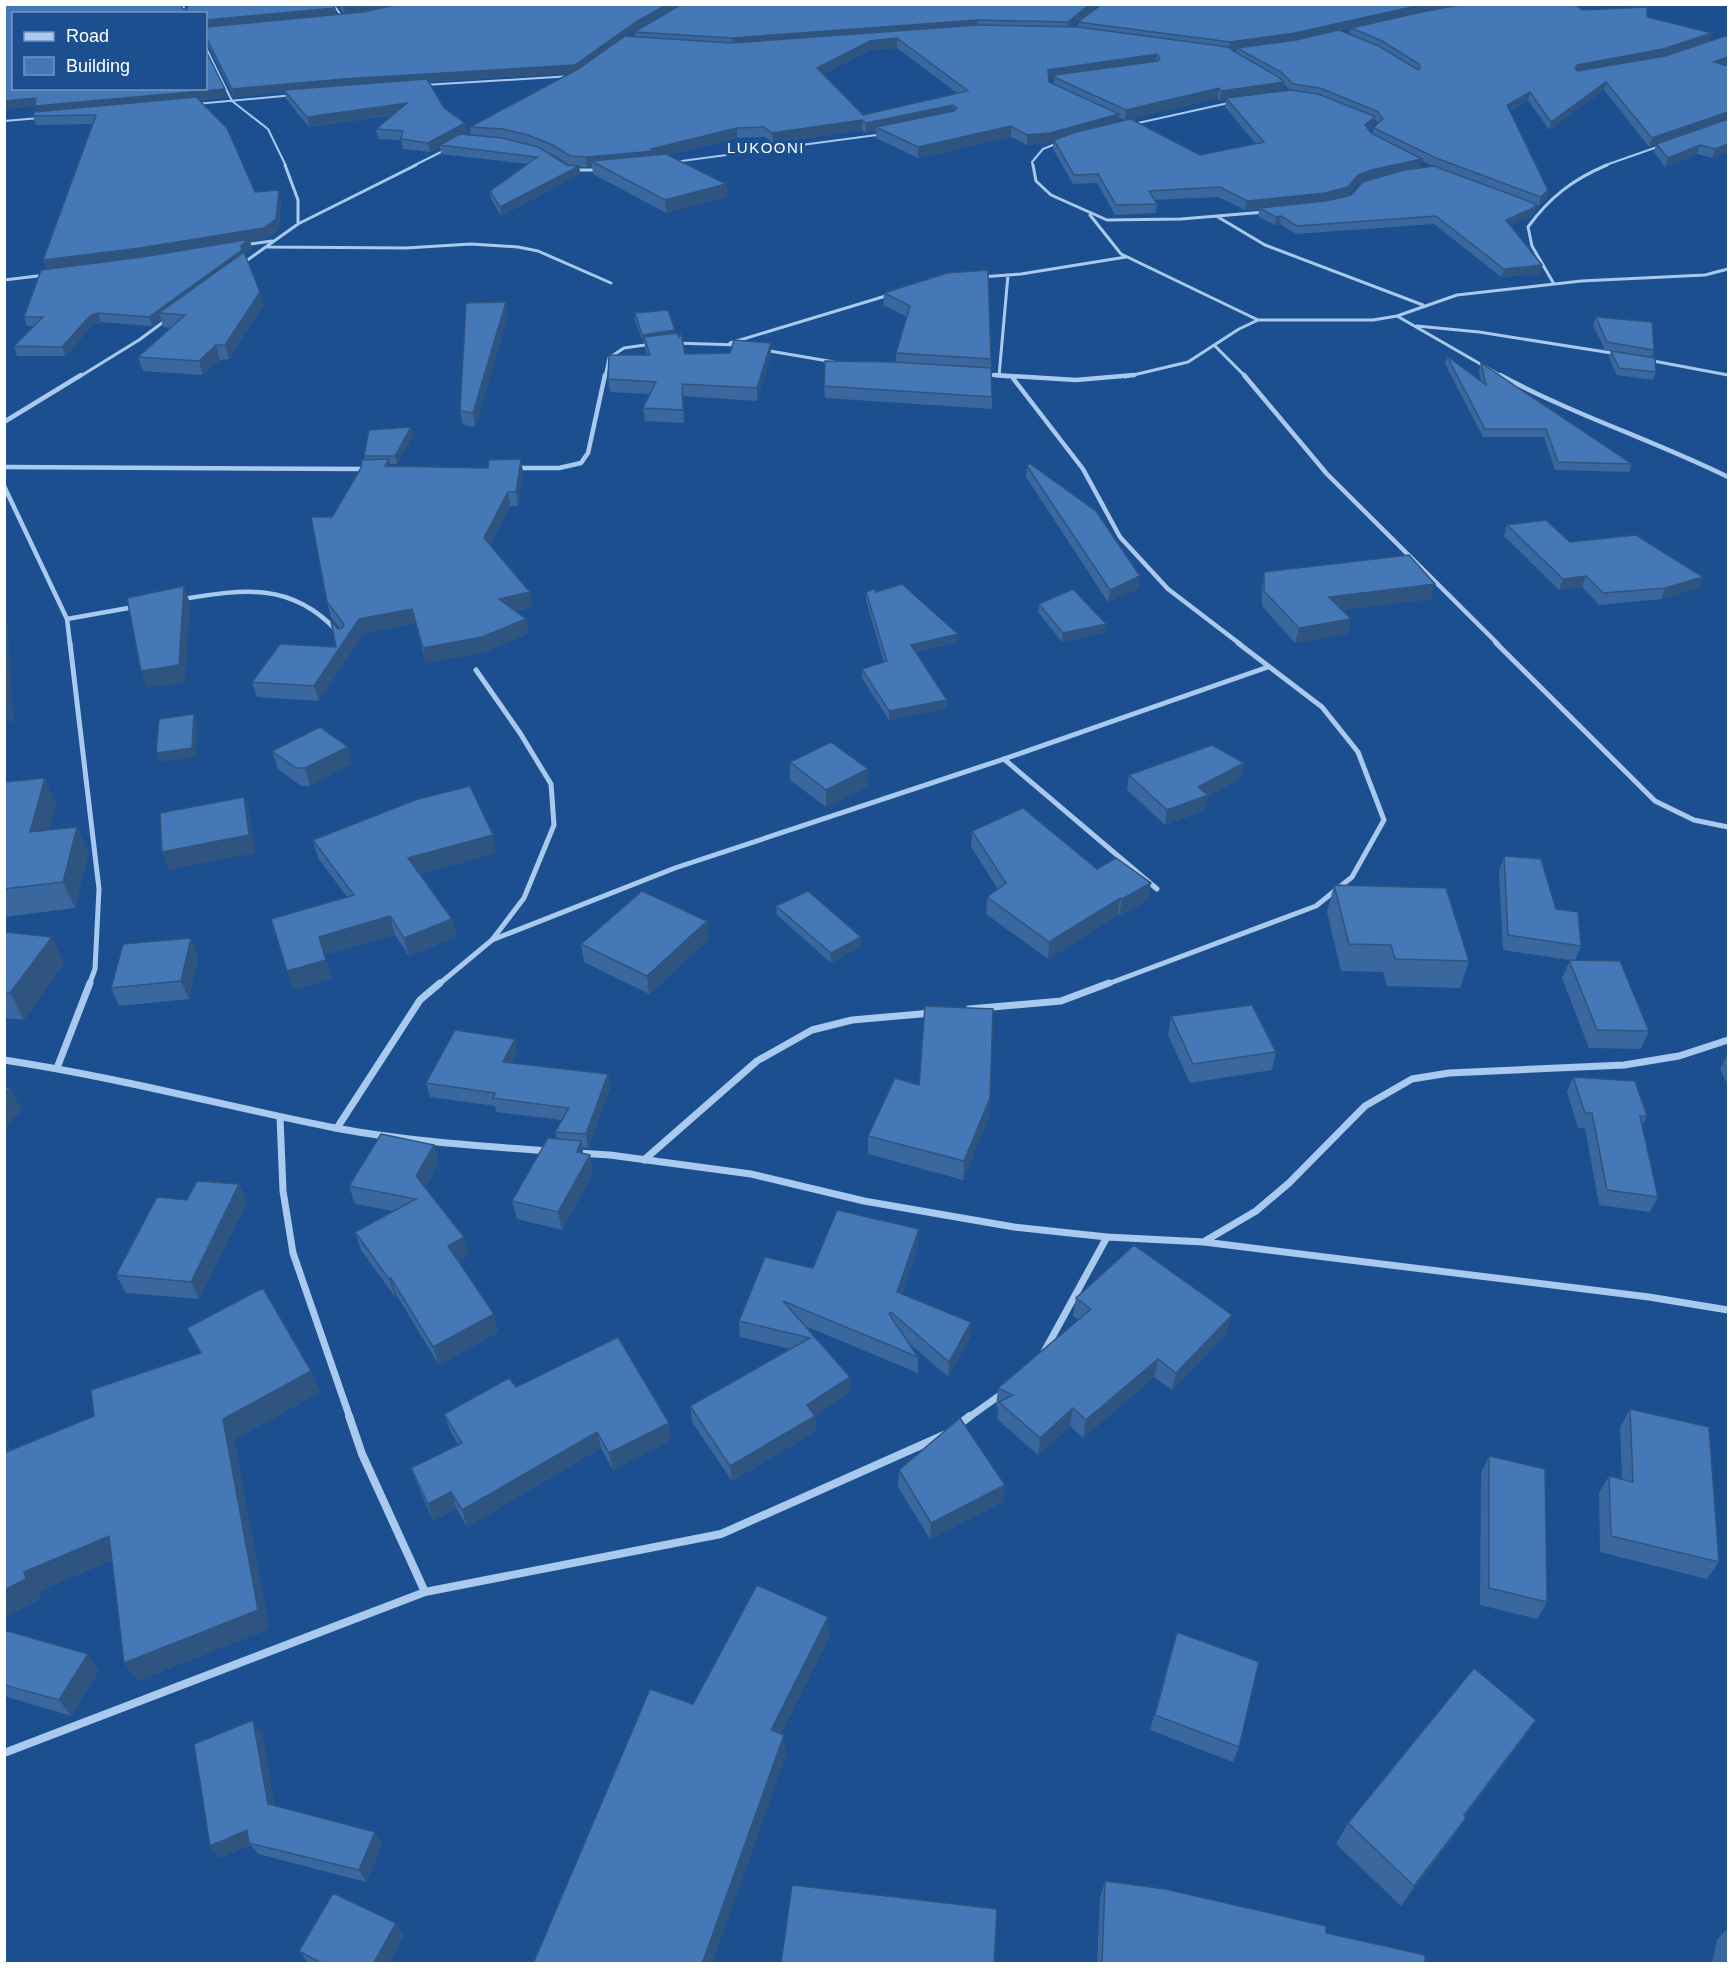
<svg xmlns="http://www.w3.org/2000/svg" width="1733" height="1968" viewBox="0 0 1733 1968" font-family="Helvetica,sans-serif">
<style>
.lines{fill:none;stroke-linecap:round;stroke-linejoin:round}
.street-far5{stroke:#a9c9ee;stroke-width:2}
.street-far4{stroke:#a9c9ee;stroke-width:3}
.street-far3{stroke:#a9c9ee;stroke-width:4.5}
.street-far2{stroke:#a9c9ee;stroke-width:5}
.street-far1{stroke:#a9c9ee;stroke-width:7}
.street{stroke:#a9c9ee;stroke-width:8}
.wall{fill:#3a679d;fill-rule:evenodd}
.shaded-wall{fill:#305480}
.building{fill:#4478b7;stroke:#305480;stroke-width:1.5;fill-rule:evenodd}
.labels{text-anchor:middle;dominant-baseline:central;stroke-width:6;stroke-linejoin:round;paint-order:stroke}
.far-quarter-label{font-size:15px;letter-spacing:1.5px;fill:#fff;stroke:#1b4f8f}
</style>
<rect width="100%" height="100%" fill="#1b4f8f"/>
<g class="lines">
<path class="street-far5" d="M 182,4 L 187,14
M 333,4 L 343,18
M 206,48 L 232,101 L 268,129 L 286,166
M 424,85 L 572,76
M 196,104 L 294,95
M 4,121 L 40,118
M 1129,125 L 1233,102
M 674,162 L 884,134
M 413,166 L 447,149
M 1033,166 L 1032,162 L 1043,149 L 1058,143
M 1603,166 L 1663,145"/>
<path class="street-far4" d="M 285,165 L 298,200 L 298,224
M 1033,165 L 1036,181 L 1051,195 L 1107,220 L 1181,219 L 1265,212
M 572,170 L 598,170
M 1090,215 L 1121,254 L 1258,320
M 1218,217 L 1265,245 L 1423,305
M 243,245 L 272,241
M 267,247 L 406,248 L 471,244 L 518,247 L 538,251 L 611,283
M 242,264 L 298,224 L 416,165
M 981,277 L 1021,274 L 1126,257
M 4,280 L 46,275
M 1554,284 L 1532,246 L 1528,227 C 1549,198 1573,179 1607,165
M 1397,316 L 1503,377
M 1417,326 L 1479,332 L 1618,354
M 674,343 L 739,345
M 730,343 L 889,295
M 1214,345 L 1246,377
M 764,350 L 834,362
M 1648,360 L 1728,375
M 984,374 L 1008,377
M 999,376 L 1008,275
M 79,377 L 139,340 L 166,320
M 605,377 L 609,358 L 624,348 L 652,344
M 1125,377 L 1188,362 L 1239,329 L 1258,320 L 1373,320 L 1397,316 L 1457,295 L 1581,281 L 1705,275 L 1728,269"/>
<path class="street-far3" d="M 994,375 L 1076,380 L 1134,375
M 1244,375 L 1327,474 L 1498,644
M 1500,375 C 1574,415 1653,440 1728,477
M 1012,377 L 1083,469 L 1120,537 L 1168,589 L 1240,644
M 4,422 L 81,375
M 4,467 L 365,469
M 517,468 L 559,468 L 581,463 L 588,453 L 605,375
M 4,486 L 67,619 L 70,644
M 183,599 C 243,589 291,582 336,630
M 67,619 L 134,607"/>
<path class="street-far2" d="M 70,643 L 99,889 L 95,969 L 89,985
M 1496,643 L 1655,801 L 1694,820 L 1728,827
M 1004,759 L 1157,889
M 492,940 L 675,868 L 1004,759 L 1268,667
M 438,985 L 492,940 L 524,898 L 554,825 L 551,784 L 520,733 L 476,670
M 1105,985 L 1316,906 L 1352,877 L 1384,820 L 1358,752 L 1322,707 L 1238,643"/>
<path class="street-far1" d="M 969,1009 L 1061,1001 L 1109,983
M 4,1060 C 116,1077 225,1106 335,1128 C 405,1141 478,1146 549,1151
M 57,1068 L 90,983
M 280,1117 L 283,1191 L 293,1253 L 350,1418
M 337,1128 L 420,1000 L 440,983
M 577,1153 L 610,1155 L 751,1174 L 864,1201 L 1014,1227 L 1107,1237 L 1204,1242 L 1649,1297 L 1728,1310
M 644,1160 L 757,1061 L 812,1030 L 852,1020 L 932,1013
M 1205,1241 L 1256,1211 L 1289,1183 L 1365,1106 L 1412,1079 L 1449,1073 L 1624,1065 L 1679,1056 L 1728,1040
M 1044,1352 L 1107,1237
M 968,1418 L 1003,1393"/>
<path class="street" d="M 349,1416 L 362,1454 L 425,1592
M 957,1426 L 970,1416
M 4,1753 L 425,1592 L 721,1534 L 944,1435"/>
</g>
<path class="wall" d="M 4,4 L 180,4 L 183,9 L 187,9 L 188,8 L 186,4 L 333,4 L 335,8 L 337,15 L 344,14 L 338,4 L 682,4 L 637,29 L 627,36 L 635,37 L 634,32 L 682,4 L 1097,4 L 1092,10 L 1070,27 L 1078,27 L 1078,22 L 1098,7 L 1100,4 L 1573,4 L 1583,10 L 1647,7 L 1647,17 L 1712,33 L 1710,40 L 1664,56 L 1725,36 L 1728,37 L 1728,64 L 1725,65 L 1728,66 L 1728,152 L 1712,158 L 1697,154 L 1665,167 L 1654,152 L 1656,144 L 1649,147 L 1604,90 L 1549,130 L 1528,100 L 1510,111 L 1548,190 L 1546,199 L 1539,206 L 1536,205 L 1534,212 L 1531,217 L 1510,225 L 1542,265 L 1539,274 L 1501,277 L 1434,224 L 1296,234 L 1280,224 L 1275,225 L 1258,217 L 1259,209 L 1245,210 L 1218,197 L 1155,200 L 1157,204 L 1156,213 L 1115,215 L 1097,183 L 1073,184 L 1053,149 L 1053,142 L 1027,145 L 1011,137 L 918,158 L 876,138 L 876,131 L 866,133 L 862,130 L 773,143 L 765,137 L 737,138 L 668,155 L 726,184 L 727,197 L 666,213 L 593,174 L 592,167 L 579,167 L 580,174 L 501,216 L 491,199 L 490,191 L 527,164 L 441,154 L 440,147 L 430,152 L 403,149 L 401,140 L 378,139 L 376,129 L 393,115 L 309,127 L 286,99 L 285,92 L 234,97 L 209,47 L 206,45 L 206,14 L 14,14 L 14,88 L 206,88 L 206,51 L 225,89 L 226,97 L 198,100 L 227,128 L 255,192 L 279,190 L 281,200 L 279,229 L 266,238 L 250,241 L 252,248 L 244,253 L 260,292 L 263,306 L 229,359 L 220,360 L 203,375 L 143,371 L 138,357 L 171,328 L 163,327 L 161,320 L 152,326 L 101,322 L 94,324 L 65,356 L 17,356 L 14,346 L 34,326 L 27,326 L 24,317 L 41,270 L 47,269 L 43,260 L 93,124 L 36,125 L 33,116 L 34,112 L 37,112 L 35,106 L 6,109 L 4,106 ZM 399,5 L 363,12 L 353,13 L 387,7 ZM 1349,28 L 1351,28 L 1349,34 L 1340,30 ZM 897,48 L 957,93 L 863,115 L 823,74 L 870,50 ZM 1231,49 L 1236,49 L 1236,53 L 1233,51 ZM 570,73 L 470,127 L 471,135 L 462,135 L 467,132 L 465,123 L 444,108 L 429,82 ZM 1049,79 L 1054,79 L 1054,84 L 1049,82 ZM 1284,84 L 1290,90 L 1282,91 ZM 1218,98 L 1220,101 L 1226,100 L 1225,107 L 1256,144 L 1200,155 L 1131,119 L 1118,122 L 1119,117 L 1125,120 ZM 1375,119 L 1378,123 L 1374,127 L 1372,134 L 1369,130 L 1373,126 ZM 546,152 L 554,155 L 569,165 L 567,165 ZM 1421,160 L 1433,166 L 1420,168 ZM 1373,178 L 1363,182 L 1351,195 L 1346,197 L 1357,184 Z
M 947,273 L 991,359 L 992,397 L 992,409 L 825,398 L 824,386 L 896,362 L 896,353 L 907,317 L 883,305 L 884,293 Z
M 635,313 L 675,330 L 675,333 L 685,354 L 730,353 L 771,343 L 771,355 L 757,401 L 683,396 L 684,423 L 645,421 L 643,408 L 650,394 L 610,392 L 608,379 L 647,355 L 644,342 L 643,342 L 635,321 Z
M 508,315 L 475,427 L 463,425 L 460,411 Z
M 1596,317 L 1654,350 L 1652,358 L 1656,372 L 1653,380 L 1617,375 L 1609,358 L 1611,351 L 1605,350 L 1593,325 Z
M 1447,356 L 1481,381 L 1479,371 L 1481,363 L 1632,464 L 1629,472 L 1555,470 L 1544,437 L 1483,437 L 1445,364 Z
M 413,435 L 397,464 L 390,464 L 391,466 L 488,468 L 521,459 L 523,473 L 518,506 L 510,506 L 490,545 L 530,592 L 532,607 L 515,611 L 529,633 L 485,652 L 426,663 L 415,623 L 363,634 L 319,701 L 257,697 L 252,682 L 336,647 L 338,629 L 340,629 L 331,617 L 327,602 L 332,517 L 365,460 L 364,456 Z
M 1027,466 L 1139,588 L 1108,602 L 1026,477 Z
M 1507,525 L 1570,542 L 1703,577 L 1698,588 L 1661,599 L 1599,605 L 1582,587 L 1559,590 L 1504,536 Z
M 1264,572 L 1435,584 L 1431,599 L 1342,610 L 1351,619 L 1347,634 L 1295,643 L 1262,606 L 1262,587 Z
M 866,592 L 876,592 L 957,642 L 916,652 L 947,700 L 947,708 L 889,720 L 862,678 L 862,669 L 884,662 L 866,601 Z
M 1039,604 L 1105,633 L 1062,642 L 1038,612 Z
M 272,751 L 352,764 L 310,786 L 301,786 L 278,769 Z
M 790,762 L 868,787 L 826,807 L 790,780 Z
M 1244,763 L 1241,778 L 1208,796 L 1205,810 L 1165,825 L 1127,790 L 1129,775 Z
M 4,782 L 56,804 L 49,830 L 77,827 L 88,854 L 75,908 L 4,917 Z
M 972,831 L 1097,869 L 1148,900 L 1119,916 L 1118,915 L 1048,959 L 986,914 L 987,897 L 998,889 L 971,847 Z
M 313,840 L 496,853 L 419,874 L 452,919 L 456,937 L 409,956 L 395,935 L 324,955 L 332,978 L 293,990 L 347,897 L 318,858 Z
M 1504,856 L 1556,909 L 1581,946 L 1575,960 L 1649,1031 L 1641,1049 L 1589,1048 L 1562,978 L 1570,960 L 1503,950 L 1499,871 Z
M 1334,885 L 1469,961 L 1460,988 L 1387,986 L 1383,972 L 1341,971 L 1327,912 Z
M 776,906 L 861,937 L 861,946 L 831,963 L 777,915 Z
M 4,932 L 64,963 L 24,1020 L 4,1018 Z
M 709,939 L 649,994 L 584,962 L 581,944 Z
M 198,956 L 189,999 L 119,1006 L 111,988 Z
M 1171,1016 L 1276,1052 L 1272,1070 L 1190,1083 L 1168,1035 Z
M 517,1052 L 512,1063 L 608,1074 L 610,1088 L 588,1148 L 582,1147 L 583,1153 L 593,1173 L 562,1230 L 517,1219 L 512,1201 L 557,1139 L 555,1132 L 562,1120 L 496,1112 L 495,1106 L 430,1097 L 426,1083 Z
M 1728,1053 L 1728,1086 L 1720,1069 Z
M 1573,1077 L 1647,1116 L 1642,1126 L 1658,1197 L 1650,1212 L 1599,1205 L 1585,1128 L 1578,1128 L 1567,1092 Z
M 990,1098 L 989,1116 L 963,1180 L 868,1154 L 868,1136 Z
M 434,1145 L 439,1163 L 425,1188 L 469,1255 L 458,1261 L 494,1314 L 498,1332 L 439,1365 L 397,1296 L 395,1297 L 361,1250 L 355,1232 L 393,1211 L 355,1204 L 349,1186 Z
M 239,1184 L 247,1202 L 199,1299 L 126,1293 L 116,1275 L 187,1200 Z
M 918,1245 L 902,1294 L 970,1338 L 948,1377 L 909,1343 L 918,1357 L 918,1373 L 805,1326 L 850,1377 L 850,1392 L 815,1416 L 816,1431 L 732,1481 L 692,1422 L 690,1406 L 791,1349 L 740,1337 L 739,1321 L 813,1268 Z
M 1076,1298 L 1227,1333 L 1172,1390 L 1154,1377 L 1083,1438 L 1070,1426 L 1038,1455 L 997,1419 L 998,1407 L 996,1406 L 998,1388 L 1079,1320 L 1073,1316 Z
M 187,1328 L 311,1371 L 320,1392 L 234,1440 L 269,1629 L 137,1681 L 112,1560 L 39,1591 L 41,1599 L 4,1617 L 4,1432 L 10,1450 L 94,1416 L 200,1353 Z
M 516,1387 L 671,1440 L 613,1470 L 601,1448 L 467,1527 L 457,1509 L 433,1520 L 417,1484 L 411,1468 L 458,1445 L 450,1430 L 444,1414 Z
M 1630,1409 L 1719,1562 L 1707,1579 L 1600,1552 L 1599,1493 L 1609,1476 L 1622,1479 L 1620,1427 Z
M 1489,1456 L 1547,1602 L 1537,1619 L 1480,1605 L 1481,1473 Z
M 899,1470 L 1005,1485 L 1003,1502 L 930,1539 L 898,1487 Z
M 4,1630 L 99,1670 L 71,1716 L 4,1696 Z
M 1172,1648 L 1239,1747 L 1233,1762 L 1150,1730 Z
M 262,1733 L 274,1805 L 382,1844 L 366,1882 L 258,1854 L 251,1845 L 219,1858 L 210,1846 Z
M 1521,1742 L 1465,1816 L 1452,1839 L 1401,1906 L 1336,1844 L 1348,1823 Z
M 1105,1881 L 1326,1933 L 1425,1964 L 1097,1964 L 1100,1898 Z
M 1728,1929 L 1728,1964 L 1712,1964 L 1717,1939 Z
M 404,1936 L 388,1964 L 309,1964 L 299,1951 Z"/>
<path class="shaded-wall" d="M 358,4 L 400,4 L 345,14 L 343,7 Z
M 668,4 L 682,4 L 637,29 L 576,73 L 284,90 L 285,92 L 234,97 L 232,89 L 636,22 Z
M 1090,4 L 1097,4 L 1092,10 L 1067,29 L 1068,22 Z
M 1425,4 L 1466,4 L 1423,12 L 1293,41 L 1229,50 L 1230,42 Z
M 335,8 L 337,15 L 206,28 L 206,20 Z
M 978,20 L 978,28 L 733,46 L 733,38 Z
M 1712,33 L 1710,40 L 1661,57 L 1575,73 L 1575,68 L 1577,65 Z
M 897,38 L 897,48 L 870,50 L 817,77 L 817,68 L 870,41 Z
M 1157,54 L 1156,64 L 1054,77 L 1054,79 L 1048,80 L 1048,70 Z
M 1728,57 L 1728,64 L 1711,70 L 1714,62 Z
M 1284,82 L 1282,92 L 1226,98 L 1226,100 L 1220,101 L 1221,91 Z
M 1606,82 L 1604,90 L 1549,130 L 1551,122 Z
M 1219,88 L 1218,98 L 1125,120 L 1126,110 Z
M 225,89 L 226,97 L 38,115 L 35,106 Z
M 1530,92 L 1528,100 L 1505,113 L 1507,105 Z
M 36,98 L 39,106 L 6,109 L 4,106 L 4,101 Z
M 407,103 L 408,112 L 309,127 L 307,117 Z
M 953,105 L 953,115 L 876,127 L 876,131 L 866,133 L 866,123 Z
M 1728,112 L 1727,120 L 1649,147 L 1652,138 Z
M 1119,114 L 1118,124 L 1054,140 L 1053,142 L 1050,143 L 1027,145 L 1027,135 Z
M 1375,117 L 1373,126 L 1364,134 L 1365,125 Z
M 862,120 L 862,130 L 773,143 L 772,133 Z
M 465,123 L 467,132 L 442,145 L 440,145 L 440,147 L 430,152 L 428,143 Z
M 1011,126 L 1011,137 L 918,158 L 918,147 Z
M 737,128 L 737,138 L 656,158 L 591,161 L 592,167 L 587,167 L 586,157 L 651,149 Z
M 1728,144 L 1728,152 L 1712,158 L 1715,149 Z
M 1700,145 L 1697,154 L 1665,167 L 1668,158 Z
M 1422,159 L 1420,168 L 1369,179 L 1357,184 L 1346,197 L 1323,202 L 1245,210 L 1247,201 L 1358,175 L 1371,170 Z
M 579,166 L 580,174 L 501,216 L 500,207 Z
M 726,184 L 727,197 L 666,213 L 665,200 Z
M 279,190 L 281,200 L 279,229 L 266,238 L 250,241 L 252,248 L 159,313 L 161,320 L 152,326 L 149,317 L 47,271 L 43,260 Z
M 1548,190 L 1546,199 L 1539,206 L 1541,197 Z
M 1536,204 L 1534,212 L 1531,217 L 1504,228 L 1506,220 Z
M 1281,216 L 1280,224 L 1275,225 L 1276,217 Z
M 1542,265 L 1539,274 L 1501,277 L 1504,269 Z
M 260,292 L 263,306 L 229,359 L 225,345 Z
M 506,302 L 508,315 L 475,427 L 473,413 Z
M 98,313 L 101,322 L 94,324 L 65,356 L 62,347 L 91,315 Z
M 675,330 L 676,338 L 644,337 L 644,342 L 643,342 L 642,335 Z
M 771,343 L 771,355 L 757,401 L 757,388 Z
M 216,345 L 220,360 L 203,375 L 199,361 Z
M 411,427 L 413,435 L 397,464 L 395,456 Z
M 389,459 L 392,473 L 385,466 Z
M 521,459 L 523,473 L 518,506 L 516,492 Z
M 508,492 L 510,506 L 486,552 L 484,538 Z
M 1140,576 L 1139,588 L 1108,602 L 1110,590 Z
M 1586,576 L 1582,587 L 1559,590 L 1563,579 Z
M 1703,577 L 1698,588 L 1661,599 L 1665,588 Z
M 1435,584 L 1431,599 L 1326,612 L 1329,597 Z
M 184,586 L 190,603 L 185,683 L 147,688 L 141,671 Z
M 530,592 L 532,607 L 502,614 L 499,599 Z
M 412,609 L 415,623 L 363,634 L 319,701 L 314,686 L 359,619 Z
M 4,615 L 8,623 L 13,721 L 4,723 Z
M 526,619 L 529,633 L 485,652 L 426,663 L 423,648 Z
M 1351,619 L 1347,634 L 1295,643 L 1299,628 Z
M 1106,624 L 1105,633 L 1062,642 L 1063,633 Z
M 958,634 L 957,642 L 910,653 L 911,645 Z
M 947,700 L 947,708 L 889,720 L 889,711 Z
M 194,714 L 197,723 L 196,757 L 159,762 L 156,753 Z
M 348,747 L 352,764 L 310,786 L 305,768 Z
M 1244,763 L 1241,778 L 1208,796 L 1205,810 L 1165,825 L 1167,810 L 1198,787 Z
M 868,769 L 868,787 L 826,807 L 826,790 Z
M 45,778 L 56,804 L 42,859 L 30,832 Z
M 244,797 L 250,815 L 255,853 L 169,870 L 162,852 Z
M 77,827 L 88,854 L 75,908 L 63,882 Z
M 493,835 L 496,853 L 412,876 L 408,858 Z
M 1151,883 L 1148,900 L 1119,916 L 1122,899 Z
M 1120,898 L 1118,915 L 1048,959 L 1049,942 Z
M 390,916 L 395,935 L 324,955 L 319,937 Z
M 452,919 L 456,937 L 409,956 L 404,938 Z
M 707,921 L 709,939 L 649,994 L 647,976 Z
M 52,937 L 64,963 L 24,1020 L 10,993 Z
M 861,937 L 861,946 L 831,963 L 831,953 Z
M 191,938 L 198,956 L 189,999 L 181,981 Z
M 326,960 L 332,978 L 293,990 L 287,971 Z
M 515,1039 L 517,1052 L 506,1076 L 503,1062 Z
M 608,1074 L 610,1088 L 588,1148 L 586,1134 Z
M 10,1088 L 22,1110 L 4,1128 L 4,1093 Z
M 990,1098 L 989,1116 L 963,1180 L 964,1161 Z
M 581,1141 L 584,1159 L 577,1152 Z
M 434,1145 L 439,1163 L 421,1194 L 416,1176 Z
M 590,1155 L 593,1173 L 562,1230 L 558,1212 Z
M 239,1184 L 247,1202 L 199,1299 L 191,1282 Z
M 919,1229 L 918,1245 L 897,1308 L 897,1292 Z
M 464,1237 L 469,1255 L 453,1264 L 448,1246 Z
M 391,1278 L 397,1296 L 395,1297 L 389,1279 Z
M 494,1314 L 498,1332 L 439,1365 L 433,1347 Z
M 1232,1315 L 1227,1333 L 1172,1390 L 1176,1373 Z
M 971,1322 L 970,1338 L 948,1377 L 949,1362 Z
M 1158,1359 L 1154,1377 L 1083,1438 L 1086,1420 Z
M 311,1371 L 320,1392 L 234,1440 L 269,1629 L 137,1681 L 124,1663 L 223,1419 Z
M 850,1377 L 850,1392 L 815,1416 L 816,1431 L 732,1481 L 730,1466 L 807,1405 Z
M 1073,1408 L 1070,1426 L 1038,1455 L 1040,1438 Z
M 669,1423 L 671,1440 L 613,1470 L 609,1453 Z
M 4,1432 L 17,1474 L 4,1456 Z
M 597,1432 L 601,1448 L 467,1527 L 462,1510 Z
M 1005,1485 L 1003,1502 L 930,1539 L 931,1523 Z
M 451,1492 L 457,1509 L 433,1520 L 428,1504 Z
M 109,1536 L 122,1556 L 39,1591 L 41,1599 L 4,1617 L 4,1590 L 24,1572 Z
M 828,1617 L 829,1639 L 773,1751 L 771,1730 Z
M 88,1654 L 99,1670 L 71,1716 L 59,1700 Z
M 253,1720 L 262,1733 L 276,1816 L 268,1804 Z
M 1536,1720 L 1521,1742 L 1449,1836 L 1464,1815 Z
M 784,1735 L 786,1756 L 712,1964 L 702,1964 Z
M 1466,1818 L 1452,1839 L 1401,1906 L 1414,1886 Z
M 247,1830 L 249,1843 L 251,1845 L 219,1858 L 210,1846 Z
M 375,1832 L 382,1844 L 366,1882 L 359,1870 Z
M 396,1923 L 404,1936 L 388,1964 L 373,1964 Z"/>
<path class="building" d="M 4,4 L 180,4 L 183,9 L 187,9 L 188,6 L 188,4 L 333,4 L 335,8 L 206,20 L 206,14 L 14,14 L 14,88 L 206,88 L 206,51 L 225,89 L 35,106 L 36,98 L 4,101 Z
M 341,4 L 358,4 L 343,7 Z
M 400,4 L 668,4 L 636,22 L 575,65 L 343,79 L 232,89 L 207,39 L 206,38 L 206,27 L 363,12 Z
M 682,4 L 1090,4 L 1068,22 L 978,20 L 733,38 L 634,32 Z
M 1100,4 L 1425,4 L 1295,33 L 1230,42 L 1078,22 L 1098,7 Z
M 1465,4 L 1573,4 L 1583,10 L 1647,7 L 1647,17 L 1712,33 L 1663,49 L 1577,65 L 1575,68 L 1578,71 L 1665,56 L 1725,36 L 1728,37 L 1728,57 L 1714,62 L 1728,66 L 1728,112 L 1652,138 L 1606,82 L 1551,122 L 1530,92 L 1507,105 L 1548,190 L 1541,197 L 1436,158 L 1376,129 L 1374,127 L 1383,119 L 1377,111 L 1320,88 L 1293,84 L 1281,72 L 1237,48 L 1296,40 L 1339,30 L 1379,46 L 1418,70 L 1420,68 L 1419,64 L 1382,41 L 1351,28 L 1426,11 Z
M 978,25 L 1078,27 L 1228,47 L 1233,51 L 1277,76 L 1284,82 L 1221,91 L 1219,88 L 1126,110 L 1054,77 L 1054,75 L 1158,61 L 1160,58 L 1157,54 L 1048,70 L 1049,82 L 1119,114 L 1050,133 L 1027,135 L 1011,126 L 918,147 L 876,127 L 954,111 L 957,108 L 953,105 L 866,123 L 862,120 L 772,133 L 764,127 L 737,128 L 651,149 L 655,151 L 586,157 L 570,156 L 553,145 L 528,135 L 503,129 L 470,127 L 578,69 L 625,36 L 732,43 ZM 897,38 L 968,91 L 863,115 L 817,68 L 870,41 Z
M 427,79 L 444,108 L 465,123 L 428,143 L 401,139 L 403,131 L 376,129 L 407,103 L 307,117 L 284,90 Z
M 1291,90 L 1318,94 L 1374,116 L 1375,117 L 1365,125 L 1371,133 L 1422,159 L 1371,170 L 1358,175 L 1348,187 L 1325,193 L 1247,201 L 1220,187 L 1149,191 L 1157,204 L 1116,205 L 1098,174 L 1074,175 L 1054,140 L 1076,132 L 1131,119 L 1200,155 L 1264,142 L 1226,98 Z
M 196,97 L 227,128 L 255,192 L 279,190 L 276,219 L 264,228 L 140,248 L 43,260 L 96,115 L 33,116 L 34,112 Z
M 1728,119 L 1728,144 L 1715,149 L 1700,145 L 1668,158 L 1656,144 Z
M 460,134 L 502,138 L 538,147 L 567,165 L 579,166 L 500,207 L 490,191 L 537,157 L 440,145 Z
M 666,154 L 726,184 L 665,200 L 591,161 Z
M 1434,166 L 1536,204 L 1533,208 L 1506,220 L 1542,265 L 1504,269 L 1436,216 L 1297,226 L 1281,216 L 1276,217 L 1259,208 L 1326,201 L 1351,195 L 1363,182 L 1373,179 L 1404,170 Z
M 250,239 L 241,246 L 242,250 L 149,317 L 98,313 L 91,315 L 62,347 L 14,346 L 43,317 L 24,317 L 41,270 L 142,257 Z
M 244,252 L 260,292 L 225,345 L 216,345 L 199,361 L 138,357 L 185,315 L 159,313 Z
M 988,270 L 991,359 L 896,353 L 910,306 L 884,293 L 947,273 Z
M 506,302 L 473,413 L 460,411 L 466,303 Z
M 668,310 L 675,330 L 642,335 L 635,313 Z
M 1596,317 L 1652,322 L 1654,350 L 1607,342 Z
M 677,333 L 679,337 L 681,333 L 685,354 L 730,353 L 734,340 L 771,343 L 757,388 L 682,384 L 683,410 L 643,408 L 656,382 L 608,379 L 609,355 L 650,355 L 644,337 Z
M 1611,351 L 1655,358 L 1656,372 L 1619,368 Z
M 1447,356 L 1486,385 L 1481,363 L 1632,464 L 1558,462 L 1546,429 L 1485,429 Z
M 825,361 L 893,362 L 991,368 L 992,397 L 824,386 Z
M 411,427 L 395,456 L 364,456 L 369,430 Z
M 389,459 L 385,466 L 488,468 L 489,460 L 521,459 L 516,492 L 508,492 L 484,538 L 530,592 L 499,599 L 526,619 L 482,637 L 423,648 L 412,609 L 359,619 L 314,686 L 252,682 L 280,644 L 336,647 L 331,621 L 338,629 L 342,628 L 344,624 L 327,602 L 311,517 L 332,517 L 361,468 L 362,460 Z
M 1029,463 L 1096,511 L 1140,576 L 1110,590 L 1027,466 Z
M 1546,520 L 1570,542 L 1636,535 L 1703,577 L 1665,588 L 1603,593 L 1586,576 L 1563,579 L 1507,525 Z
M 1409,555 L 1435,584 L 1329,597 L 1351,619 L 1299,628 L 1264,591 L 1264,572 Z
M 902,584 L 958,634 L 911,645 L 947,700 L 889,711 L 862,669 L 887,661 L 866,592 L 874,589 L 876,592 Z
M 184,586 L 179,665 L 141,671 L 127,598 Z
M 1073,589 L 1106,624 L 1063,633 L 1039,604 Z
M 4,679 L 6,703 L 4,703 Z
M 194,714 L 192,748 L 156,753 L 159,719 Z
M 320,727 L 348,747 L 305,768 L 296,768 L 272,751 Z
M 831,742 L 868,769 L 826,790 L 790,762 Z
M 1212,745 L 1244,763 L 1198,787 L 1208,795 L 1167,810 L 1129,775 Z
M 45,778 L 30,832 L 77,827 L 63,882 L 4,889 L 4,782 Z
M 470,786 L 493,835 L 408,858 L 452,919 L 404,938 L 390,916 L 319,937 L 326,960 L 287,971 L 271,919 L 354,895 L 313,840 L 415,800 Z
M 244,797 L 249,835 L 162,852 L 160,813 Z
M 1023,808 L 1097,869 L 1116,858 L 1151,883 L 1122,899 L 1120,898 L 1049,942 L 987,897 L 1006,883 L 972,831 Z
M 1504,856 L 1541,859 L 1556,909 L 1578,912 L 1581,946 L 1508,935 Z
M 1334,885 L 1446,888 L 1469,961 L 1395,959 L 1391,945 L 1349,944 Z
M 642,891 L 707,921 L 647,976 L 581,944 Z
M 808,891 L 861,937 L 831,953 L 776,906 Z
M 4,932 L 52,937 L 10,993 L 4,993 Z
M 191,938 L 181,981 L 111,988 L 123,944 Z
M 1569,960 L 1620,961 L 1649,1031 L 1597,1030 Z
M 1252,1005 L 1276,1052 L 1193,1064 L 1171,1016 Z
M 925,1006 L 993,1009 L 990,1098 L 964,1161 L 868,1136 L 895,1078 L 919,1085 Z
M 455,1030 L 515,1039 L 503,1062 L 608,1074 L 586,1134 L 555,1132 L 569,1108 L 493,1098 L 495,1093 L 426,1083 Z
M 1573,1077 L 1635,1081 L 1647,1116 L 1640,1116 L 1658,1197 L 1607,1190 L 1592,1113 L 1585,1113 Z
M 4,1087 L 10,1088 L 4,1093 Z
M 381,1134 L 434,1145 L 416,1176 L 464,1237 L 448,1246 L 494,1314 L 433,1347 L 391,1278 L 389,1279 L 355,1232 L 416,1199 L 349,1186 Z
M 548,1138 L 581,1141 L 577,1152 L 590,1155 L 558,1212 L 512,1201 Z
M 197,1181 L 239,1184 L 191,1282 L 116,1275 L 157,1197 L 187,1200 Z
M 837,1210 L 919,1229 L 897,1292 L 971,1322 L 949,1362 L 891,1312 L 889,1314 L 918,1357 L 783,1301 L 850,1377 L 807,1405 L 815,1416 L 730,1466 L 690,1406 L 810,1338 L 739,1321 L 765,1257 L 813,1268 Z
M 1134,1245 L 1232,1315 L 1176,1373 L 1158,1359 L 1086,1420 L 1073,1408 L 1040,1438 L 999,1402 L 1013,1395 L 998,1388 L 1091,1309 L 1076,1298 Z
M 263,1288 L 311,1371 L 223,1419 L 258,1610 L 124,1663 L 109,1536 L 24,1572 L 26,1579 L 4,1590 L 4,1453 L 94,1416 L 91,1390 L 201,1353 L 187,1328 Z
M 618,1337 L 669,1423 L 609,1453 L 597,1432 L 462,1510 L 451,1492 L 428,1504 L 411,1468 L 462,1443 L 444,1414 L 509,1378 L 516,1387 Z
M 1630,1409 L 1709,1427 L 1719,1562 L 1611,1536 L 1609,1476 L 1633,1482 Z
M 960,1418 L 1005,1485 L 931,1523 L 899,1470 Z
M 1489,1456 L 1545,1469 L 1547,1602 L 1489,1588 Z
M 757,1585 L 828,1617 L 771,1730 L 784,1735 L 702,1964 L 533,1964 L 650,1689 L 693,1704 Z
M 4,1630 L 88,1654 L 59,1700 L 4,1685 Z
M 1177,1632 L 1259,1662 L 1239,1747 L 1155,1715 Z
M 1474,1668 L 1536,1720 L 1464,1815 L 1466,1818 L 1414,1886 L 1348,1823 Z
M 253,1720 L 268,1804 L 375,1832 L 359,1870 L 249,1843 L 247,1830 L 210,1846 L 194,1744 Z
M 1105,1881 L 1165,1889 L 1326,1926 L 1326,1933 L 1425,1955 L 1425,1964 L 1102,1964 Z
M 792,1885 L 997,1909 L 994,1964 L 781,1964 Z
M 333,1893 L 396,1923 L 373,1964 L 323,1964 L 299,1951 Z"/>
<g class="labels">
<g class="far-quarter-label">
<text x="766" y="147">LUKOONI</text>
</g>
</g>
<rect width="1733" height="1968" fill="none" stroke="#ffffff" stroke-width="12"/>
<rect x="12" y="12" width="195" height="78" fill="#1b4f8f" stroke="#7695bc" stroke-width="1.5"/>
<rect x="24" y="32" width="30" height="9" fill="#a9c9ee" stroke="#7695bc" stroke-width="1.5"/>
<text x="66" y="42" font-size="18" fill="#ffffff">Road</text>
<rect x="24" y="57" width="30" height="18" fill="#4478b7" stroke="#7695bc" stroke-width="1.5"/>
<text x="66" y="72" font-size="18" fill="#ffffff">Building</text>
</svg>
